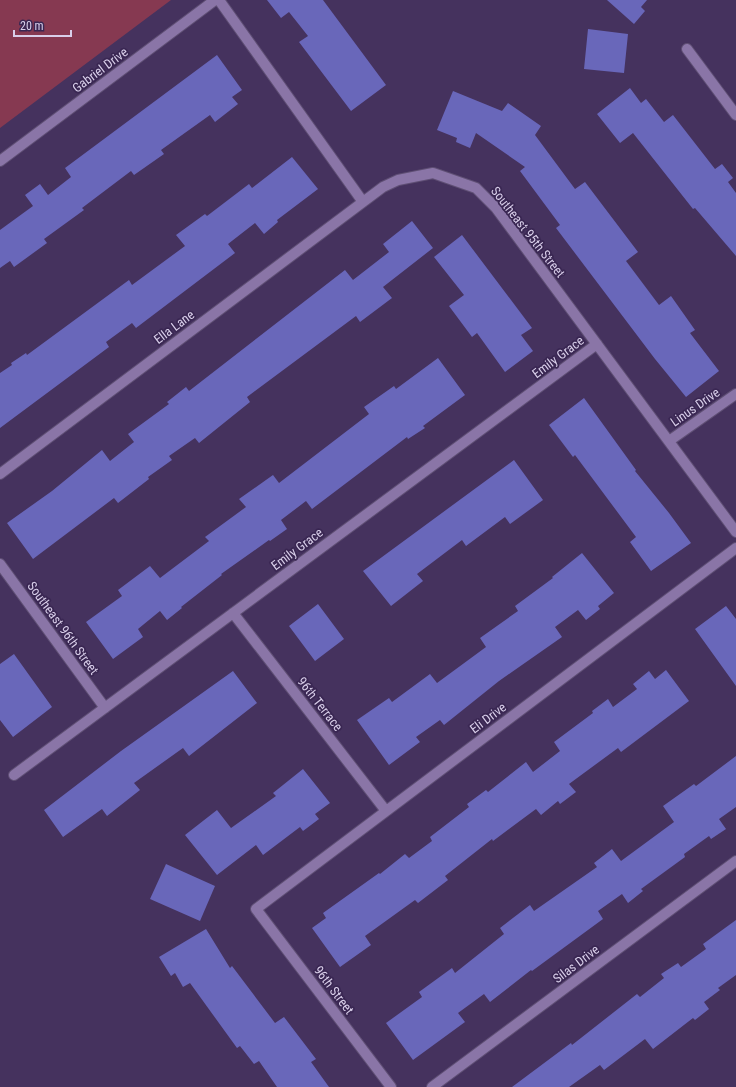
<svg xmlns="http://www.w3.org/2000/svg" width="736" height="1087" viewBox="0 0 736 1087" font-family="'Roboto Condensed',sans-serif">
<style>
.green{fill:#863951}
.building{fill:#6967ba}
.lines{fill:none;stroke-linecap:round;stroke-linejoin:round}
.minor-casing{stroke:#5f4f74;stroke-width:12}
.minor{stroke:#8a75a7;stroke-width:10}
.labels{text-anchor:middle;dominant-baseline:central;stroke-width:3.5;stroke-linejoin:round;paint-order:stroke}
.street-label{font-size:13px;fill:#d9cfea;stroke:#3a2753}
</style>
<rect width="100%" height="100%" fill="#45325e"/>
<path class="green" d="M 0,0 L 171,0 L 0,128 Z"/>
<path class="building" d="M 267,0 L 323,0 L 386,85 L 351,111 L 299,42 L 308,36 L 289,12 L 281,18 Z
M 607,0 L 647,0 L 641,7 L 645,11 L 634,24 Z
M 588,29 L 628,34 L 624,73 L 584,69 Z
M 217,55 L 242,90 L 232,97 L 238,104 L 215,122 L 210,115 L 161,150 L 164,154 L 134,175 L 131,171 L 82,208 L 84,210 L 44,239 L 47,243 L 14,267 L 10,261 L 0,268 L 0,230 L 33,206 L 25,195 L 40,184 L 48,195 L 71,177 L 65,168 Z
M 630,88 L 641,103 L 646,99 L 664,122 L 673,115 L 715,169 L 722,164 L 733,178 L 728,182 L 736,193 L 736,256 L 695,208 L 693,209 L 633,133 L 620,143 L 597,114 Z
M 453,91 L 502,111 L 508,103 L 541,126 L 535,135 L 575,189 L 585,182 L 638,252 L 626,261 L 659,305 L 671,296 L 695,330 L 690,333 L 719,371 L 686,397 L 655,359 L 556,228 L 560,225 L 520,171 L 525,167 L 476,133 L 470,148 L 456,142 L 457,138 L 437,130 Z
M 292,157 L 318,189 L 277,220 L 278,222 L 264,234 L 255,223 L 228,244 L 235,253 L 136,328 L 132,323 L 106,342 L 109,347 L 0,428 L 0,373 L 12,365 L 11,363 L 26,353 L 27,355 L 129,280 L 132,285 L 185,246 L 176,235 L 205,214 L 207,216 L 249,184 L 252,188 Z
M 412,221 L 433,248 L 383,287 L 392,298 L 360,322 L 356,316 L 247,397 L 250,402 L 199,443 L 195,438 L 169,456 L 172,460 L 148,477 L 149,479 L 118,503 L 114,498 L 33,559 L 7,523 L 52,491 L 102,450 L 110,461 L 134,442 L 128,434 L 169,404 L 167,402 L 186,387 L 189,391 L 345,270 L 353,280 L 389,252 L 383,244 Z
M 462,235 L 532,328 L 521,335 L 533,351 L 505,372 L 477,333 L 472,337 L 449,306 L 464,295 L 434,257 Z
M 438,358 L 465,395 L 423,426 L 425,428 L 408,439 L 407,437 L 312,509 L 306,501 L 281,520 L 287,529 L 270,541 L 269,540 L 221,574 L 222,575 L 181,607 L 182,608 L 167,620 L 160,611 L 138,629 L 143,637 L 113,659 L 86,622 L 122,596 L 118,590 L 150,566 L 160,578 L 209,541 L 205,537 L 246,507 L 239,499 L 273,475 L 279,483 L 369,414 L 364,407 L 394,386 L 396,389 Z
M 584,398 L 636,470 L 635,471 L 669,513 L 691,543 L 651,571 L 630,542 L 636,537 L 575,455 L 573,457 L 549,425 Z
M 514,460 L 543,500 L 510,524 L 505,517 L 466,546 L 462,540 L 417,574 L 423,581 L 391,606 L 363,571 Z
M 582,553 L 614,593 L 598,606 L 600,609 L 586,620 L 578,610 L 555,627 L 562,637 L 499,681 L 444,725 L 440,720 L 416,737 L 420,742 L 389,765 L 357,720 L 389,698 L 392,702 L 430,674 L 437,683 L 486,647 L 480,638 L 518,611 L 515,606 L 553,578 L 552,577 Z
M 318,604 L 344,639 L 315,661 L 289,626 Z
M 726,606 L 736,619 L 736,686 L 695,629 Z
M 14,654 L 52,707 L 13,737 L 0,720 L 0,664 Z
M 666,670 L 689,701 L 621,752 L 618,748 L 569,784 L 576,792 L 560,804 L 558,801 L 541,815 L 536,809 L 493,841 L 492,839 L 445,876 L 448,880 L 418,903 L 415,900 L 365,936 L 371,945 L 340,967 L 312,928 L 326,918 L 323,913 L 379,873 L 380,874 L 405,854 L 409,858 L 432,841 L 430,837 L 469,807 L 467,804 L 486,790 L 488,792 L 526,762 L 533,772 L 560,751 L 554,742 L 593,713 L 592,711 L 608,699 L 613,707 L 637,689 L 633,684 L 649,671 L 655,679 Z
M 233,671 L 257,703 L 189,756 L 183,748 L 134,783 L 140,790 L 107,816 L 102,809 L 63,837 L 44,810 L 121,751 Z
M 736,756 L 736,807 L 719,819 L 726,829 L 711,839 L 709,836 L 684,854 L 685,857 L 641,889 L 643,891 L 628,903 L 622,894 L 598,911 L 603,919 L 532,971 L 531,970 L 490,1002 L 484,994 L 458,1013 L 465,1022 L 413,1060 L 386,1023 L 422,997 L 419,992 L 452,968 L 455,973 L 504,934 L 500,928 L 530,905 L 534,911 L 597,867 L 594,863 L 612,849 L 621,861 L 674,822 L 663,806 L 694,784 L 696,786 Z
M 303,769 L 330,803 L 315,814 L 319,819 L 303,831 L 300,827 L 263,855 L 256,845 L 217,875 L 185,835 L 217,810 L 231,828 L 276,796 L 273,793 Z
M 166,864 L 215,886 L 200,921 L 150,899 Z
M 736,920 L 736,975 L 718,988 L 720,990 L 704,1002 L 709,1009 L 695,1020 L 693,1018 L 653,1049 L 645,1039 L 604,1070 L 600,1065 L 569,1087 L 512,1087 L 571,1043 L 572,1045 L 637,994 L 640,997 L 664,978 L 661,974 L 678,963 L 681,967 L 706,949 L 703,944 Z
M 206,929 L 230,968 L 232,966 L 275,1023 L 284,1017 L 316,1059 L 311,1062 L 329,1087 L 277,1087 L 259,1061 L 254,1064 L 240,1046 L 237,1048 L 190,983 L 183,987 L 175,973 L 171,976 L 159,957 Z"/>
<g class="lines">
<g class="minor-casing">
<path id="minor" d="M 219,0 L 363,202
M 687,49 L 736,115
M 0,161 L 215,0
M 669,441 L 736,394
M 0,474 L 383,187 L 398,180 L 433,173 L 476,188 L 496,208 L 736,532
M 0,564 L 105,708
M 233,613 L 386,811
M 14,775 L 597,344
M 391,1087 L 256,909 L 736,548
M 432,1087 L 736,861"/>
</g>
<use href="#minor" class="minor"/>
</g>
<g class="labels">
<g class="street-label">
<text transform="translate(100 70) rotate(-37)">Gabriel Drive</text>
<text transform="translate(528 232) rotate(52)">Southeast 95th Street</text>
<text transform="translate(174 327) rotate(-37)">Ella Lane</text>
<text transform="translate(558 357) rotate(-37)">Emily Grace</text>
<text transform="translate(695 407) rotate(-35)">Linus Drive</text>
<text transform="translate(297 549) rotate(-37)">Emily Grace</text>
<text transform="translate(63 628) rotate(54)">Southeast 96th Street</text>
<text transform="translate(320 704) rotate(52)">96th Terrace</text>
<text transform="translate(488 718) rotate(-37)">Eli Drive</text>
<text transform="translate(576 964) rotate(-37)">Silas Drive</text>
<text transform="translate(334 990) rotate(53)">96th Street</text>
</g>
</g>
<path d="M14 30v6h57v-6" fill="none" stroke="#d9cfea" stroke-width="2"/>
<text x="20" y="30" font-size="12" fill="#d9cfea" stroke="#3a2753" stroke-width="3" paint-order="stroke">20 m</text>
</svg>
